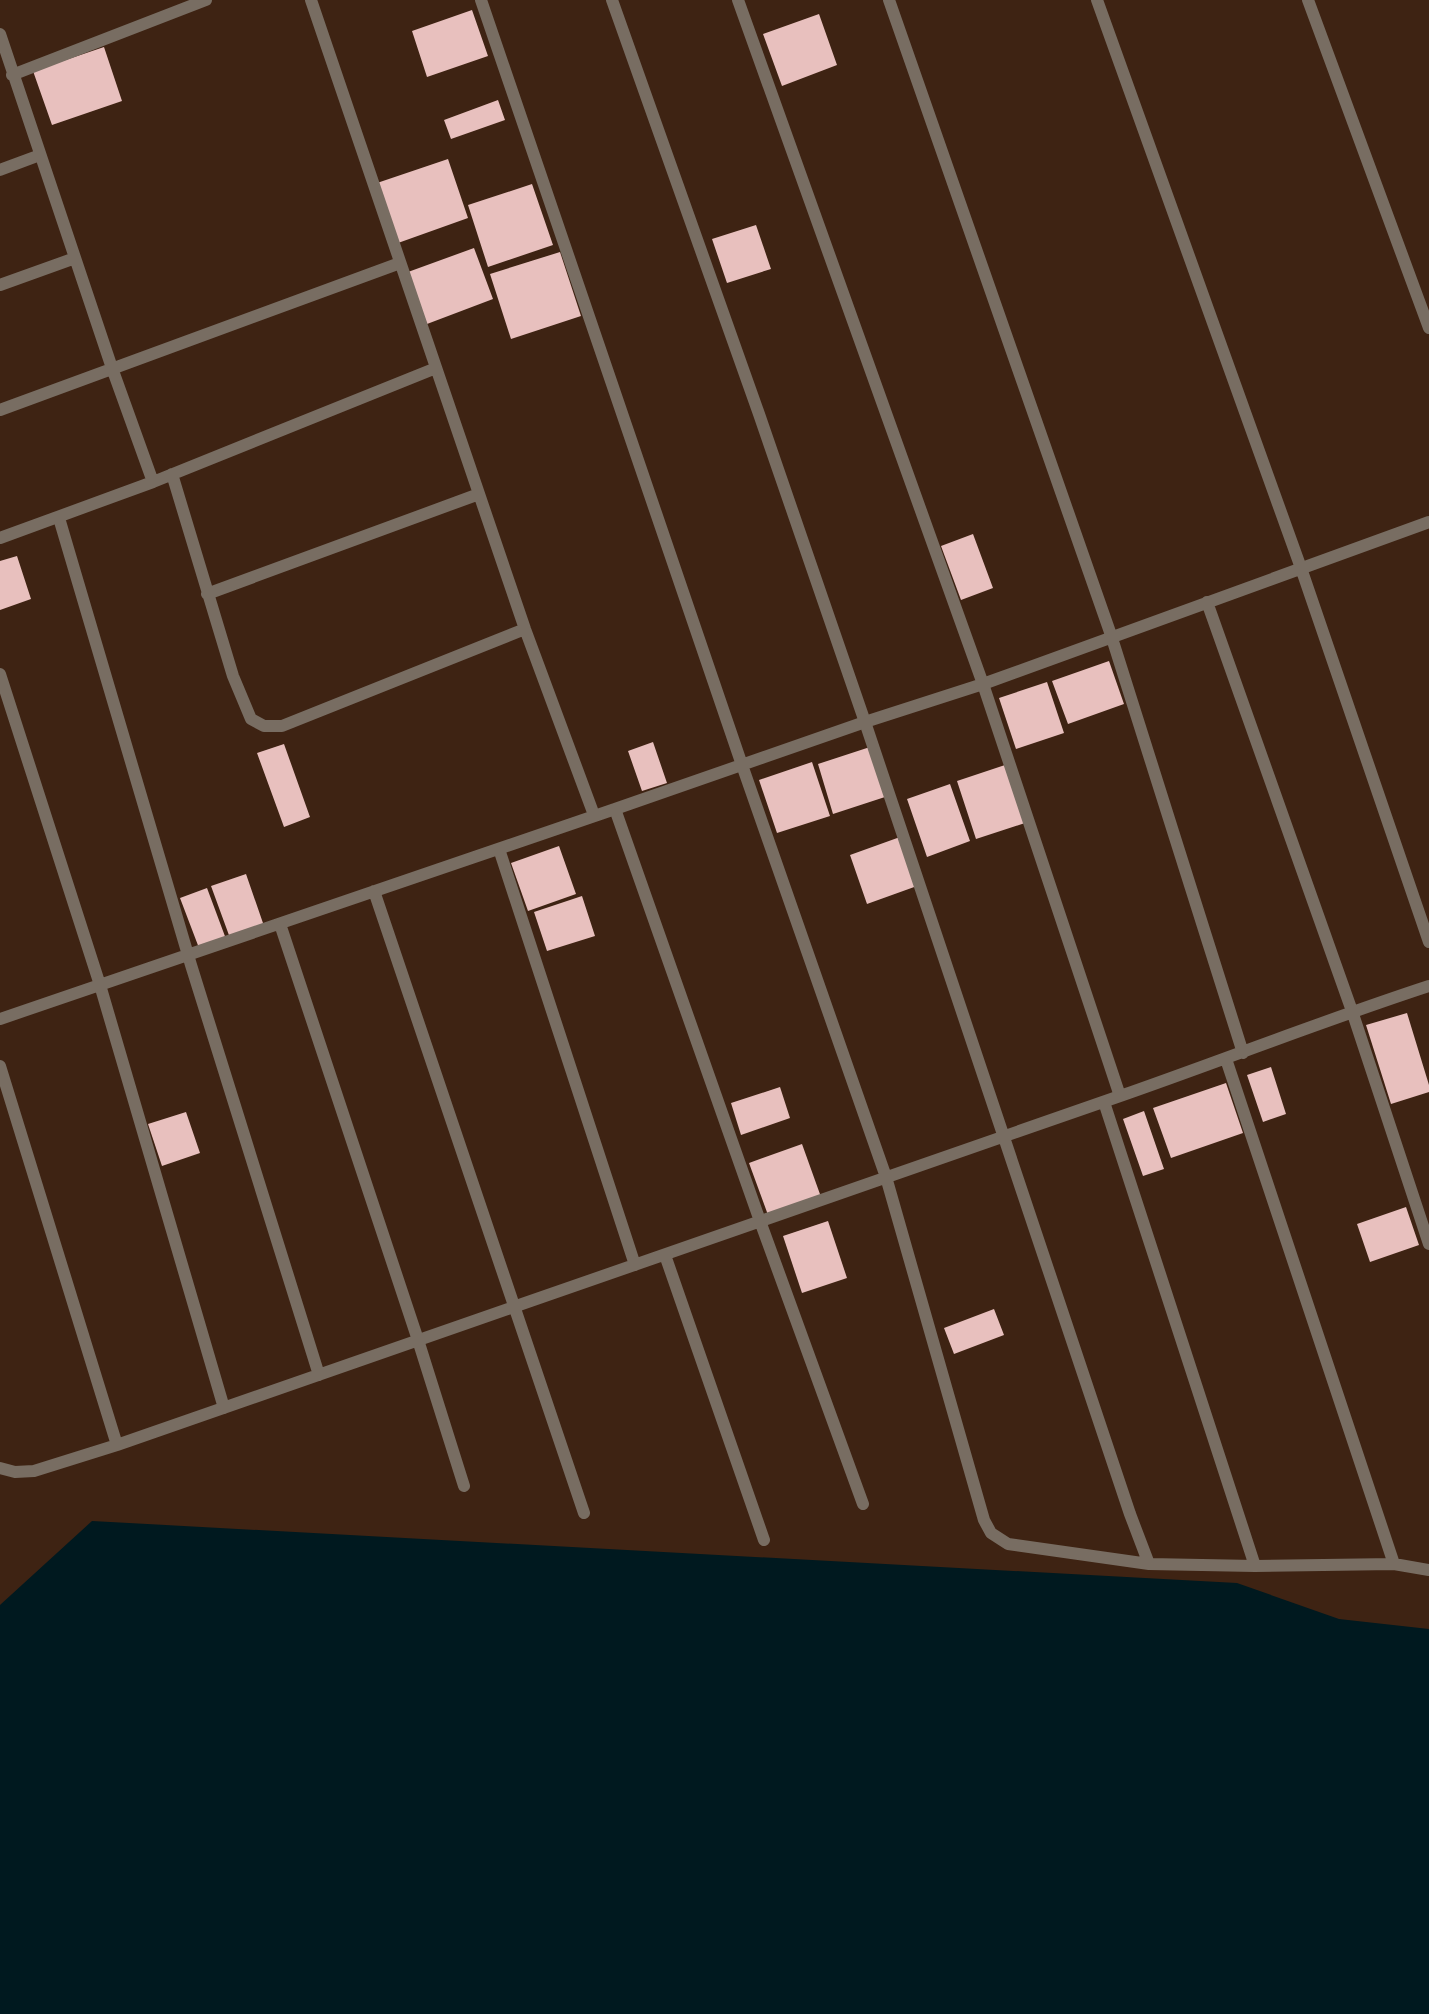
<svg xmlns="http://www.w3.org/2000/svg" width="1429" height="2014" viewBox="0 0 1429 2014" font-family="Karla,sans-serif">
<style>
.water{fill:#00191f}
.building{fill:#e8c0be}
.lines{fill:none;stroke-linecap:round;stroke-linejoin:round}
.minor{stroke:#786d62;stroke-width:12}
</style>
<rect width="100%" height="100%" fill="#3e2313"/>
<path class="water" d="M 92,1521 L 1237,1583 L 1339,1619 L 1429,1629 L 1429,2014 L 0,2014 L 0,1605 Z"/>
<path class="building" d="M 472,10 L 488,56 L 427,77 L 412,31 Z
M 819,14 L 837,65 L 782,86 L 763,34 Z
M 104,47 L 122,101 L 52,125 L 33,71 Z
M 498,100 L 505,120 L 451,139 L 444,120 Z
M 448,159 L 468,218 L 398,243 L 377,183 Z
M 532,184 L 553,245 L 488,267 L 468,205 Z
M 756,225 L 771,269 L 727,283 L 712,239 Z
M 474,248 L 493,299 L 427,324 L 408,272 Z
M 560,252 L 581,316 L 511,339 L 490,274 Z
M 973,534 L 993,588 L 961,600 L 941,546 Z
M 17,556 L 31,599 L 0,610 L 0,561 Z
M 1109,661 L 1124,704 L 1068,724 L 1052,681 Z
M 1047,682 L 1064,733 L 1016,749 L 999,698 Z
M 653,742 L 667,783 L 642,791 L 628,751 Z
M 284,744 L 310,817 L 284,827 L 257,753 Z
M 870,747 L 885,797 L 833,814 L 818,764 Z
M 812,762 L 830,816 L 777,833 L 759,780 Z
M 1005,765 L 1025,823 L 976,839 L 957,781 Z
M 950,784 L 970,841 L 927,857 L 907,799 Z
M 900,837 L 917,886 L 867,904 L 850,855 Z
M 559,846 L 576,894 L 528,911 L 511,863 Z
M 246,874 L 264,926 L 230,938 L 211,886 Z
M 207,888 L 226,939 L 199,948 L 180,898 Z
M 582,896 L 595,936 L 547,951 L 534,912 Z
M 1407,1013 L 1429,1085 L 1429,1092 L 1391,1104 L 1366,1025 Z
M 1271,1067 L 1286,1114 L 1263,1122 L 1247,1075 Z
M 1226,1083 L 1243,1133 L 1171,1158 L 1153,1108 Z
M 780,1087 L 790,1118 L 741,1135 L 731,1103 Z
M 1144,1111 L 1164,1169 L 1143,1176 L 1123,1119 Z
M 186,1112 L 200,1153 L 162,1166 L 148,1124 Z
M 802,1144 L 821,1197 L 768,1215 L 749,1163 Z
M 1406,1207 L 1419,1245 L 1370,1262 L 1357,1224 Z
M 828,1221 L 847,1278 L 802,1293 L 783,1236 Z
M 994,1309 L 1004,1335 L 954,1354 L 944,1328 Z"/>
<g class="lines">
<path class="minor" d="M 311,0 L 525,629 L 594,815
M 481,0 L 742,765 L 886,1177 L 984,1520 L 991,1533 L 1008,1544 L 1149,1564 L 1255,1566 L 1394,1564 L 1429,1570
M 612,0 L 759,414 L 865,722 L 1130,1514 L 1149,1564
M 738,0 L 983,684 L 1120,1096
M 889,0 L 1111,635 L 1243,1053
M 1097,0 L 1301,568 L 1429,942
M 1308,0 L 1429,328
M 0,34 L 112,368 L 153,482 L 0,538
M 12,75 L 206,0
M 0,170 L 40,155
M 0,285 L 75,258
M 0,410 L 400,263
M 172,474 L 233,676 L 251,719 L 264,726 L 282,726 L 525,629
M 153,482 L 436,368
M 59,518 L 191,965 L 319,1375
M 207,594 L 479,494
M 1207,602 L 1352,1011 L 1429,1244
M 0,674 L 100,985 L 224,1408
M 615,809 L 760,1221 L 863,1504
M 499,849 L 635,1265
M 374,891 L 584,1513
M 280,924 L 418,1340 L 464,1486
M 0,1019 L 615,809 L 865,722 L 983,684 L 1429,522
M 1226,1059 L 1394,1564
M 0,1066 L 117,1445
M 1104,1102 L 1255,1566
M 665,1255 L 764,1540
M 0,1468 L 15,1472 L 34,1471 L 117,1445 L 1120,1096 C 1223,1060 1325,1020 1429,986"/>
</g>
</svg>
